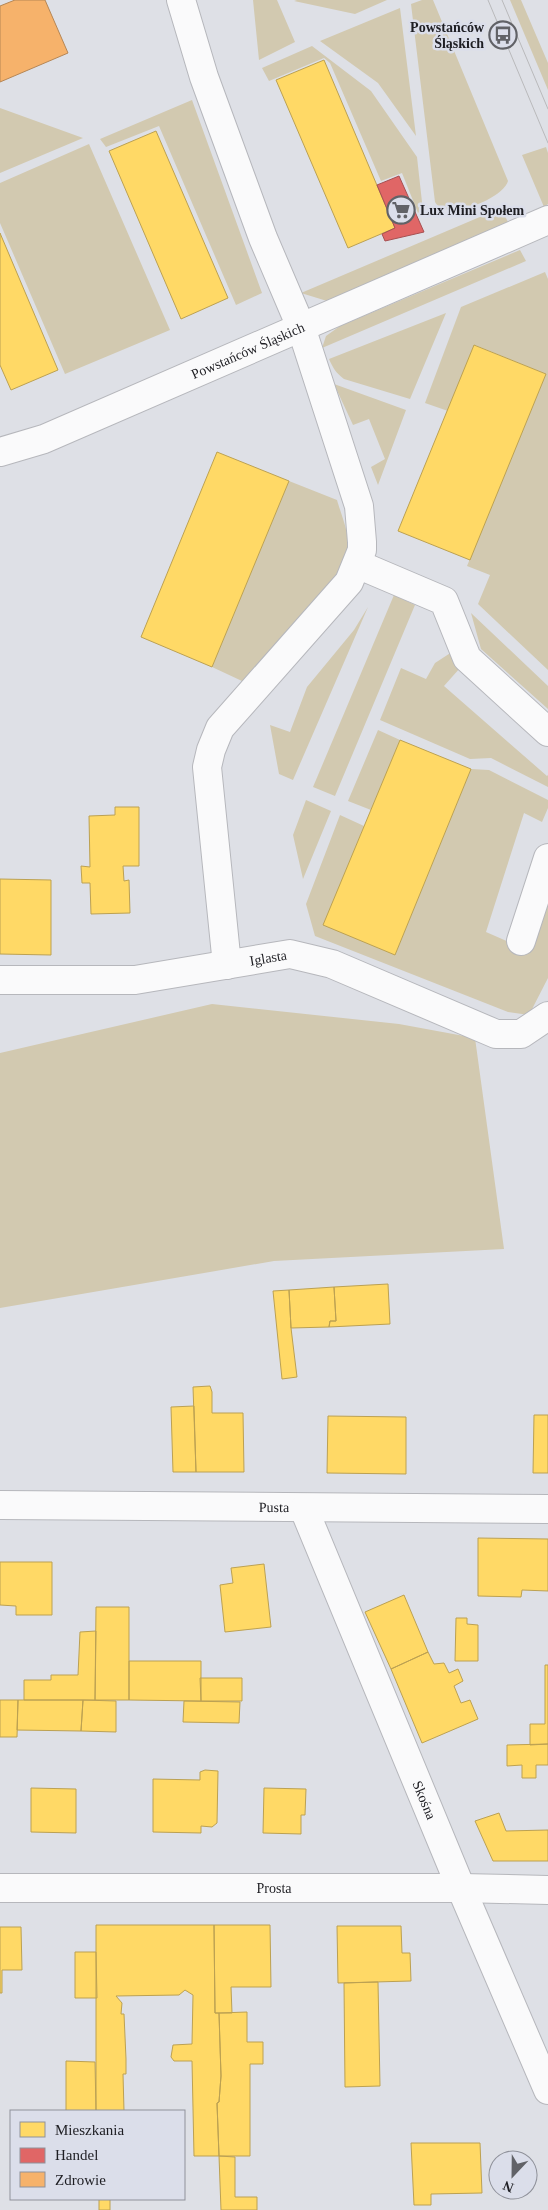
<svg xmlns="http://www.w3.org/2000/svg" width="548" height="2210" viewBox="0 0 548 2210" font-family="Georgia,serif">
<style>
.green{fill:#d2c9b0}
.homes{fill:#ffd966;stroke:#bca152}
.shops{fill:#e06666;stroke:#a65052}
.health{fill:#f6b26b;stroke:#b58655}
.lines{fill:none;stroke-linecap:round;stroke-linejoin:round}
.minor-casing{stroke:#b6b7bc;stroke-width:30}
.minor{stroke:#fafafb;stroke-width:28}
.tram{stroke:#b9b9bb;stroke-width:1}
.labels{text-anchor:middle;dominant-baseline:central;stroke-width:5;stroke-linejoin:round;paint-order:stroke}
.poi-label{font-size:14px;font-weight:bold;fill:#1e1e23;stroke:#dbdeea;text-anchor:end}
.street-label{font-size:14px;fill:#1e1e23;stroke:#dbdeea}
</style>
<rect width="100%" height="100%" fill="#dee0e6"/>
<path class="green" d="M 253,0 L 277,0 L 295,42 L 259,60 Z
M 297,0 L 387,0 L 355,14 L 294,1 Z
M 422,0 L 433,0 L 508,181 C 503,199 446,222 435,202 L 411,4 Z
M 510,0 L 521,0 L 548,63 L 548,90 Z
M 400,8 L 416,136 L 378,83 L 320,41 Z
M 312,46 L 371,91 L 417,157 L 423,211 L 418,213 L 402,173 L 381,181 L 330,63 L 324,58 L 269,81 L 262,68 Z
M 192,100 L 262,293 L 236,305 L 159,126 L 106,147 L 100,139 Z
M 0,108 L 83,138 L 0,173 Z
M 89,144 L 170,330 L 65,374 L 0,223 L 0,183 Z
M 546,147 L 548,153 L 548,204 L 544,207 L 522,155 Z
M 501,208 L 508,222 L 327,301 L 301,293 Z
M 520,250 L 526,261 L 322,348 L 326,336 L 340,326 Z
M 545,272 L 548,279 L 548,670 L 478,604 L 490,575 L 467,566 L 546,374 L 475,345 L 448,411 L 425,403 L 461,307 Z
M 446,313 L 410,399 L 344,379 C 336,373 333,368 329,359 Z
M 334,384 L 406,410 L 378,485 L 371,467 L 385,459 L 369,419 L 353,425 Z
M 289,481 L 337,500 C 340,511 349,533 348,544 C 346,582 269,653 242,681 L 212,667 Z
M 394,595 L 415,605 L 335,796 L 313,787 Z
M 368,607 L 293,780 L 279,774 L 270,725 L 290,732 L 307,687 L 354,630 Z
M 471,613 L 548,686 L 548,709 L 481,649 Z
M 455,650 L 460,668 L 444,686 L 547,776 L 548,775 L 548,787 L 491,758 L 470,759 L 380,720 L 401,668 L 426,679 L 435,663 Z
M 378,730 L 400,740 L 371,810 L 348,801 Z
M 471,769 L 489,770 L 548,800 L 548,808 L 542,822 L 524,813 L 486,932 L 529,951 L 548,892 L 548,978 L 529,1015 L 508,1012 L 315,936 L 306,904 L 340,815 L 364,826 L 324,925 L 395,955 Z
M 306,800 L 331,811 L 303,879 L 293,835 Z
M 212,1004 L 399,1024 L 475,1038 L 504,1249 L 274,1261 L 0,1308 L 0,1053 Z"/>
<path class="homes" d="M 324,60 L 395,228 L 348,248 L 276,80 Z
M 156,131 L 228,298 L 181,319 L 109,151 Z
M 0,233 L 58,370 L 11,390 L 0,365 Z
M 474,345 L 546,374 L 470,560 L 398,531 Z
M 217,452 L 289,481 L 212,667 L 141,637 Z
M 400,740 L 471,769 L 395,955 L 323,925 Z
M 115,807 L 139,807 L 139,866 L 123,866 L 124,881 L 129,880 L 130,913 L 91,914 L 90,883 L 82,883 L 81,866 L 90,867 L 89,816 L 115,815 Z
M 0,879 L 51,880 L 51,955 L 0,954 Z
M 388,1284 L 390,1324 L 329,1327 L 330,1321 L 336,1321 L 334,1287 Z
M 334,1287 L 336,1321 L 330,1321 L 329,1327 L 291,1328 L 289,1290 Z
M 289,1290 L 291,1328 L 297,1377 L 282,1379 L 273,1291 Z
M 210,1386 L 212,1392 L 212,1413 L 243,1413 L 244,1472 L 196,1472 L 193,1387 Z
M 194,1406 L 196,1472 L 173,1472 L 171,1407 Z
M 534,1415 L 548,1415 L 548,1473 L 533,1473 Z
M 328,1416 L 406,1417 L 406,1474 L 327,1473 Z
M 478,1538 L 548,1539 L 548,1591 L 522,1590 L 521,1597 L 478,1596 Z
M 0,1562 L 52,1562 L 52,1615 L 16,1615 L 16,1606 L 0,1605 Z
M 264,1564 L 271,1627 L 225,1632 L 220,1585 L 233,1583 L 231,1568 Z
M 404,1595 L 428,1652 L 391,1669 L 365,1612 Z
M 96,1607 L 129,1607 L 129,1700 L 95,1700 Z
M 456,1618 L 467,1618 L 467,1624 L 478,1625 L 478,1661 L 455,1661 Z
M 96,1631 L 95,1700 L 24,1700 L 24,1680 L 51,1680 L 51,1675 L 78,1675 L 80,1632 Z
M 428,1652 L 434,1664 L 444,1663 L 449,1673 L 458,1669 L 463,1681 L 454,1686 L 461,1703 L 470,1700 L 478,1719 L 422,1743 L 391,1669 Z
M 129,1661 L 201,1661 L 201,1701 L 129,1700 Z
M 545,1665 L 548,1665 L 548,1744 L 530,1745 L 530,1724 L 545,1724 Z
M 200,1678 L 242,1678 L 242,1701 L 201,1701 Z
M 0,1700 L 18,1700 L 17,1737 L 0,1737 Z
M 18,1700 L 83,1700 L 81,1731 L 17,1730 Z
M 83,1700 L 116,1701 L 116,1732 L 81,1731 Z
M 184,1701 L 240,1702 L 239,1723 L 183,1722 Z
M 548,1744 L 548,1765 L 536,1765 L 536,1778 L 522,1778 L 522,1765 L 507,1766 L 507,1745 Z
M 205,1770 L 218,1771 L 217,1823 L 212,1827 L 201,1826 L 201,1833 L 153,1832 L 153,1779 L 200,1780 L 200,1772 Z
M 31,1788 L 76,1789 L 76,1833 L 31,1832 Z
M 264,1788 L 306,1789 L 305,1815 L 301,1815 L 301,1834 L 263,1833 Z
M 499,1813 L 506,1831 L 548,1830 L 548,1861 L 493,1861 L 475,1821 Z
M 96,1925 L 214,1925 L 215,2013 L 219,2013 L 221,2076 L 219,2102 L 217,2103 L 219,2156 L 194,2156 L 192,2061 L 174,2061 L 171,2057 L 173,2045 L 192,2044 L 193,1995 L 185,1990 L 179,1995 L 116,1996 L 122,2003 L 121,2014 L 124,2014 L 126,2059 L 126,2074 L 123,2074 L 124,2111 L 96,2111 Z
M 214,1925 L 270,1925 L 271,1987 L 231,1987 L 232,2013 L 215,2013 Z
M 337,1926 L 401,1926 L 402,1953 L 410,1953 L 411,1981 L 338,1983 Z
M 0,1927 L 21,1927 L 22,1970 L 2,1970 L 2,1993 L 0,1993 Z
M 75,1952 L 96,1952 L 97,1998 L 75,1998 Z
M 378,1982 L 380,2086 L 345,2087 L 344,1983 Z
M 247,2012 L 247,2042 L 263,2042 L 263,2064 L 250,2064 L 250,2156 L 219,2156 L 217,2103 L 219,2102 L 221,2076 L 219,2013 Z
M 66,2061 L 95,2062 L 96,2111 L 66,2111 Z
M 411,2143 L 480,2143 L 482,2193 L 431,2194 L 431,2205 L 414,2205 Z
M 219,2156 L 235,2157 L 235,2197 L 257,2197 L 257,2210 L 221,2210 Z
M 99,2199 L 110,2199 L 110,2210 L 99,2210 Z"/>
<path class="shops" d="M 399,176 L 424,232 L 385,241 L 382,234 L 395,228 L 377,185 Z"/>
<path class="health" d="M 15,0 L 45,0 L 68,53 L 0,82 L 0,6 Z"/>
<g class="lines">
<g class="minor-casing">
<g id="minor">
<path d="M 181,0 L 204,77 L 263,238 L 301,327 L 359,506 L 362,542 L 362,550 L 349,582 L 220,728 L 211,750 L 207,767 L 227,965"/>
<path id="s1" d="M 0,452 L 44,439 L 548,220"/>
<path d="M 357,564 L 444,601 L 467,658 L 548,732"/>
<path d="M 521,941 L 548,858"/>
<path id="s2" d="M 0,980 L 135,980 L 290,954 L 332,964 L 496,1034 L 521,1034 L 548,1016"/>
<path id="s3" d="M 0,1505 L 548,1509"/>
<path id="s4" d="M 304,1509 L 461,1888 L 548,2090"/>
<path id="s5" d="M 0,1888 L 461,1888 L 548,1890"/>
</g>
</g>
<use href="#minor" class="minor"/>
<path class="tram" d="M 488,0 L 548,143
M 502,0 L 548,109"/>
</g>
<defs>
<g id="bus-ring" transform="scale(1.4375)"><circle r="9.5" fill="#dbdeea" stroke="#616267" stroke-width="1.5"/><path d="M-5-6H5V4H4V6H2V4H-2V6H-4V4H-5ZM-3.5-4V0h7V-4ZM-3.5 1.2v1.5H-2V1.2ZM2 1.2v1.5H3.5V1.2Z" fill="#616267"/></g>
<g id="supermarket-ring" transform="scale(1.4375)"><circle r="9.5" fill="#dbdeea" stroke="#616267" stroke-width="1.5"/><path d="M-6-5.5h2.5l.6 2H6L4.5 2H-2.5L-4.4-4H-6ZM-1.5 3.2a1.3 1.3 0 1 0 .1 0ZM3 3.2a1.3 1.3 0 1 0 .1 0Z" fill="#616267"/></g>
</defs>
<g fill-rule="evenodd">
<use href="#bus-ring" x="503" y="35"/>
<use href="#supermarket-ring" x="401" y="210"/>
</g>
<g class="labels">
<g class="poi-label">
<text x="484" y="27">Powstańców<tspan x="484" dy="16">Śląskich</tspan></text>
<text x="420" y="210" text-anchor="start">Lux Mini Społem</text>
</g>
<g class="street-label">
<text stroke="none"><textPath href="#s1" startOffset="268">Powstańców Śląskich</textPath></text>
<text stroke="none"><textPath href="#s2" startOffset="270">Iglasta</textPath></text>
<text stroke="none"><textPath href="#s3" startOffset="274">Pusta</textPath></text>
<text stroke="none"><textPath href="#s4" startOffset="315">Skośna</textPath></text>
<text stroke="none"><textPath href="#s5" startOffset="274">Prosta</textPath></text>
</g>
</g>
<rect x="10" y="2110" width="175" height="90" fill="#dbdeea" stroke="#8f919a"/>
<rect x="20" y="2122" width="25" height="15" fill="#ffd966" stroke="#8f919a"/>
<text x="55" y="2135" font-size="15" fill="#1e1e23">Mieszkania</text>
<rect x="20" y="2148" width="25" height="15" fill="#e06666" stroke="#8f919a"/>
<text x="55" y="2160" font-size="15" fill="#1e1e23">Handel</text>
<rect x="20" y="2172" width="25" height="15" fill="#f6b26b" stroke="#8f919a"/>
<text x="55" y="2185" font-size="15" fill="#1e1e23">Zdrowie</text>
<g transform="translate(513 2175) rotate(202)"><circle r="24" fill="#dbdeea" stroke="#8f919a"/>
<path d="M0-4L9 19L0 12L-9 19Z" fill="#616267"/>
<text y="-8" font-size="14" font-weight="bold" text-anchor="middle" fill="#1e1e23">N</text>
</g>
</svg>
